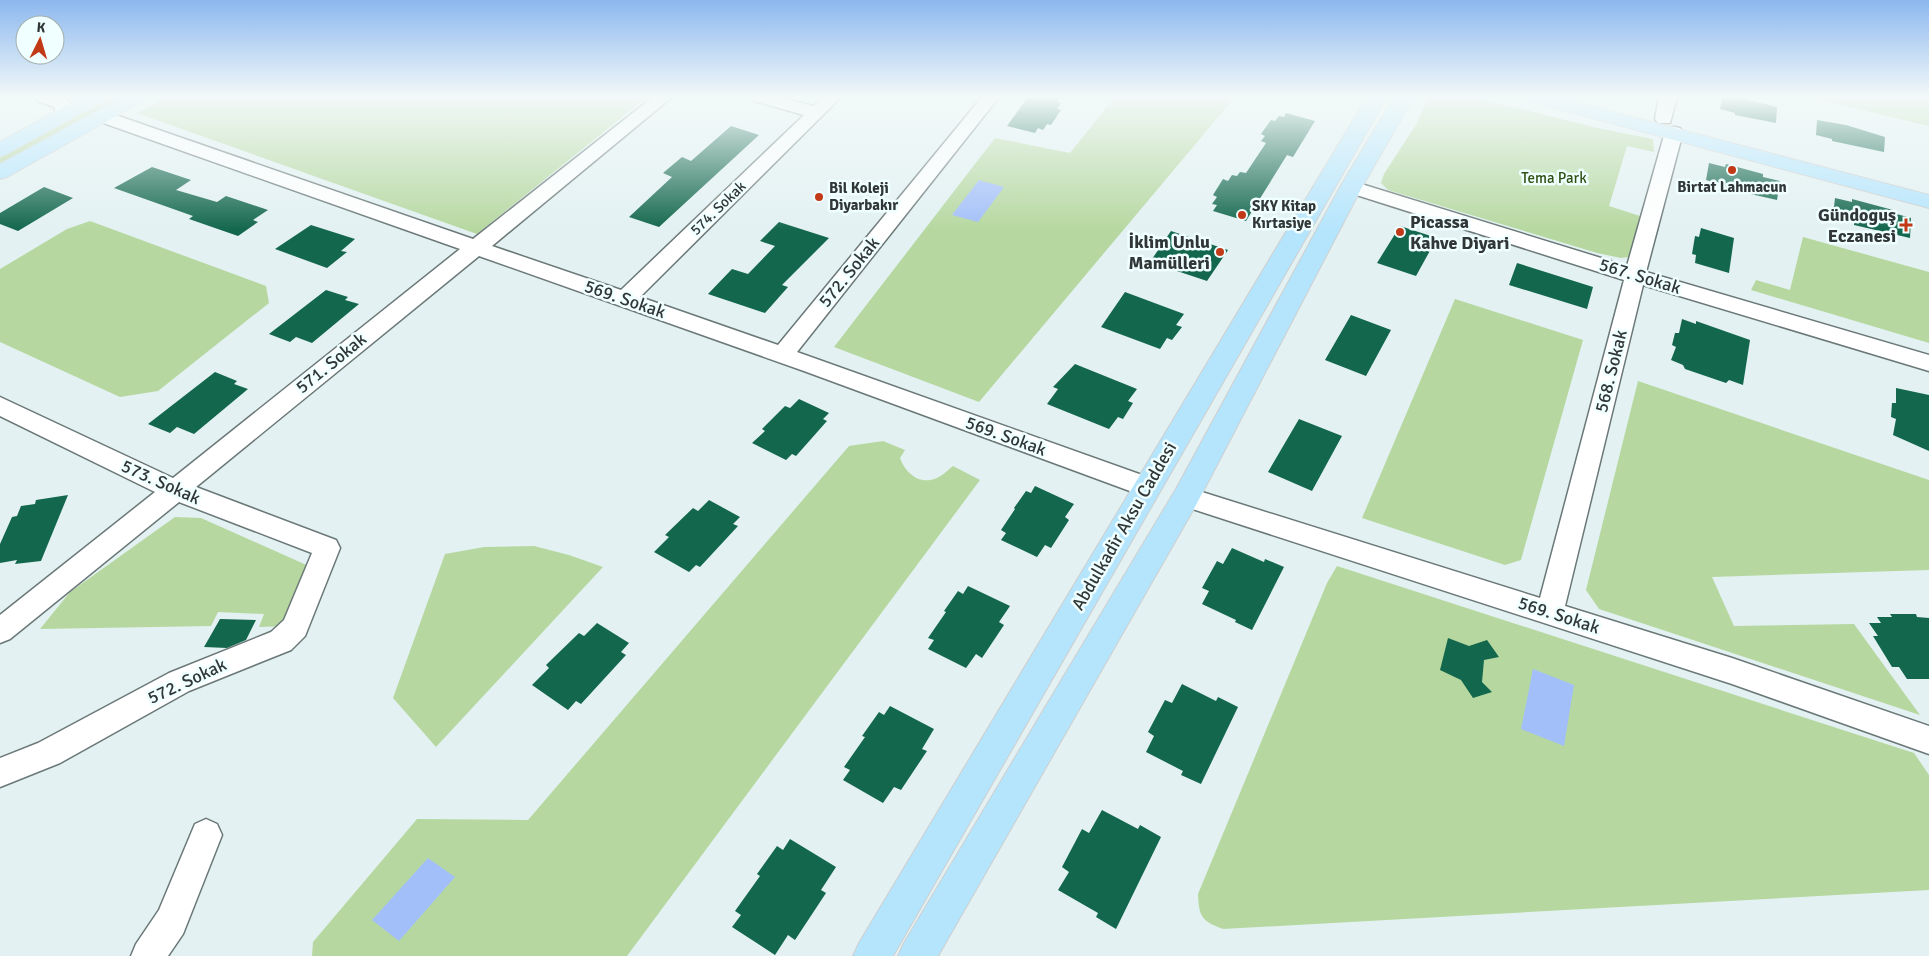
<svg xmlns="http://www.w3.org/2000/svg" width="1929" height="956" viewBox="0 0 1929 956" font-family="Signika,sans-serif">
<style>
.green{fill:#b6d8a0}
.water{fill:#a3bff9}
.building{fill:#13674c}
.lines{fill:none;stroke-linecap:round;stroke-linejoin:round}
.minor-casing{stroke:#6b7878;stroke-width:3}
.major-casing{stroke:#cecfcf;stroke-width:2}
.minor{fill:#fff;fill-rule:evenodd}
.major{fill:#b5e5fd;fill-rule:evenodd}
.poi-dot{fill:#c23917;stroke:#f0ffff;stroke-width:2}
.labels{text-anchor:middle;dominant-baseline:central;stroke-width:5;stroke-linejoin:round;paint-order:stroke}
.far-park-label{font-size:15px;fill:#315014;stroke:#f0ffff}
.far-poi-label{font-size:15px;font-weight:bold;fill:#313636;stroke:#f0ffff;text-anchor:start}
.far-street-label{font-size:15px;fill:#313636;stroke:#f0ffff}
.poi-label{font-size:18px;font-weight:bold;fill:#313636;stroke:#f0ffff;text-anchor:end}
.street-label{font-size:18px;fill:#313636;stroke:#f0ffff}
</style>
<rect width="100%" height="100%" fill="#e3f1f2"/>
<path class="green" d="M 113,97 L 127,97 L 0,166 L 0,158 Z
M 167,97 L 647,97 L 477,234 L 137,113 Z
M 1115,97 L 1235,97 L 979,402 L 834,347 L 995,138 L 1070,153 Z
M 1432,97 L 1472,97 L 1602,129 L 1653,139 L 1654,152 L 1627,146 L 1609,206 L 1640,216 L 1629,257 L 1621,258 L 1597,253 L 1388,190 L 1381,183 L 1384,174 L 1417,123 L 1427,99 Z
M 1808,97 L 1929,97 L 1929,126 Z
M 90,221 L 266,286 L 269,303 L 158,391 L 120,397 L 0,342 L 0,269 L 67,229 Z
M 1803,237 L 1929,272 L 1929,343 L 1751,290 L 1756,280 L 1790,290 Z
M 1455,299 L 1583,340 L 1521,560 L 1505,565 L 1362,518 Z
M 1638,381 L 1929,480 L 1929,570 L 1712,577 L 1734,626 L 1854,624 L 1920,715 L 1599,609 L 1586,590 Z
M 883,441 L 905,450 L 900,458 C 905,472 919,486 937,478 C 942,476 948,470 953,466 L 980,480 L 627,956 L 312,956 L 313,942 L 417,819 L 528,820 L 849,446 Z
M 175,517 L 201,518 L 311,567 L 289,626 L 259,627 L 264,614 L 218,612 L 211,626 L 40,629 L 70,592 Z
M 534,546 L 569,555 L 603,567 L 436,747 L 393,698 L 445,554 L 484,547 Z
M 1337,566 L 1914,753 L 1929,775 L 1929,890 L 1223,929 C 1201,921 1199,916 1198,894 L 1327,583 Z"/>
<path class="water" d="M 979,180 L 1004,187 L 978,222 L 952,215 Z
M 1533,669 L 1574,685 L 1564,746 L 1521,729 Z
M 428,858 L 455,877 L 399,941 L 372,920 Z"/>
<path class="building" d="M 1028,97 L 1061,97 L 1057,102 L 1061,103 L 1057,109 L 1061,110 L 1051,125 L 1047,124 L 1043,130 L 1038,128 L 1035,133 L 1007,126 Z
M 1722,97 L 1737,97 L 1777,107 L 1776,123 L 1735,115 L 1735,113 L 1720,109 Z
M 1286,113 L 1315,121 L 1293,157 L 1287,155 L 1246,221 L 1213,211 L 1217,205 L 1212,204 L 1217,197 L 1213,195 L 1223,179 L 1228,181 L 1232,175 L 1237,176 L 1240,172 L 1246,173 L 1266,143 L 1261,141 L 1265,136 L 1261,134 L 1271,120 L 1275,121 L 1279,116 L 1284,117 Z
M 1817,120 L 1846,125 L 1885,137 L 1884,152 L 1832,141 L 1832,139 L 1816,135 Z
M 731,126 L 759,135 L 659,227 L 629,217 L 672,177 L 663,173 L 682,157 L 691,161 Z
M 1709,163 L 1725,167 L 1726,164 L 1763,174 L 1763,177 L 1780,181 L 1777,200 L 1724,188 L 1724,185 L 1706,180 Z
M 152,167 L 191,180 L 176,190 L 217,202 L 226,196 L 268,210 L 253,220 L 258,222 L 238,236 L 189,219 L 193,216 L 114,188 Z
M 44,187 L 73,198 L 18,231 L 0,224 L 0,213 Z
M 1835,198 L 1852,202 L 1852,199 L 1893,210 L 1893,213 L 1911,218 L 1910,238 L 1854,225 L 1854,222 L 1833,216 Z
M 779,222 L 829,238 L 782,285 L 788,287 L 765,313 L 708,294 L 732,269 L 748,274 L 775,246 L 760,241 Z
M 311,225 L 355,239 L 341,251 L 347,252 L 327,268 L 275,249 Z
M 1400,226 L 1437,238 L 1416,276 L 1377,263 Z
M 1701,228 L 1734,238 L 1729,273 L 1695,263 L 1696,255 L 1692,254 L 1695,236 L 1699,237 Z
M 1171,231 L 1228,250 L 1207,281 L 1150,262 Z
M 1517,263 L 1593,287 L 1587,309 L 1509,285 Z
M 326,290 L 348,297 L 345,300 L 359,304 L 312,343 L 296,337 L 290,342 L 269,334 Z
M 1125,292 L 1184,314 L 1176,325 L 1182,327 L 1172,340 L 1167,338 L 1160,349 L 1101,327 Z
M 1351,315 L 1391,330 L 1366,376 L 1325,360 Z
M 1682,319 L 1696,324 L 1696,321 L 1750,340 L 1743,385 L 1729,380 L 1726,383 L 1685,369 L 1683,365 L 1671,360 L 1676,347 L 1672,345 L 1675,333 L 1679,333 Z
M 1075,364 L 1137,389 L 1128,401 L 1133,403 L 1123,419 L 1118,417 L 1109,429 L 1047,404 L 1058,389 L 1053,387 Z
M 215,372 L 237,381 L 234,384 L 248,389 L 194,434 L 177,427 L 170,433 L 148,424 Z
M 1896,388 L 1929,395 L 1929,451 L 1893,435 L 1896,419 L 1891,417 L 1892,403 L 1896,403 Z
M 799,399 L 829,413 L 823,419 L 827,421 L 796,456 L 792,454 L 786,460 L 752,443 L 765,431 L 762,429 L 785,406 L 790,408 Z
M 1299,419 L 1342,436 L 1312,491 L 1268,472 Z
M 1035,486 L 1074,504 L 1065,517 L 1069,520 L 1051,548 L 1045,545 L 1037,557 L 1001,540 L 1006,533 L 1001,530 L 1015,509 L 1014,508 L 1026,491 L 1031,493 Z
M 68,495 L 41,561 L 15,564 L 17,560 L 0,563 L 0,544 L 12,517 L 17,516 L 21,506 L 35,504 L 36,500 Z
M 709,500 L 740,517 L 733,524 L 738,526 L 700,567 L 696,565 L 689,572 L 654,552 L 669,537 L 665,535 L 693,508 L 698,511 Z
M 1232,548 L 1264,562 L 1265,559 L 1284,567 L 1252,630 L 1235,622 L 1236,620 L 1202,604 L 1209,591 L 1202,588 L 1217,561 L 1223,564 Z
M 968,586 L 1010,606 L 999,622 L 1004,625 L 982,658 L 976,654 L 966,668 L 928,649 L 934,640 L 928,638 L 946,612 L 944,611 L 958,591 L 963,594 Z
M 1890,614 L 1916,614 L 1917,617 L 1929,618 L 1929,679 L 1907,679 L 1899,667 L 1892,667 L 1873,636 L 1878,636 L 1869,623 L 1881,623 L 1877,617 L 1892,617 Z
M 220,619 L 256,620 L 246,640 L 227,648 L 204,647 Z
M 597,623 L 629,643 L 621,652 L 626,655 L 581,704 L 576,701 L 568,710 L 532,685 L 549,668 L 546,665 L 579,633 L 584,636 Z
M 1448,638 L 1469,646 L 1487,640 L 1499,657 L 1484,660 L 1482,682 L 1492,692 L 1473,698 L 1461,680 L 1440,670 Z
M 1182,684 L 1216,701 L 1218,697 L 1238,707 L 1201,784 L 1181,775 L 1183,771 L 1146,752 L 1154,736 L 1148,732 L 1165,700 L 1172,703 Z
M 890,706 L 934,729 L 922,749 L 927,751 L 901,790 L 894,787 L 883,803 L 843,780 L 850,770 L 844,767 L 865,737 L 862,736 L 879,712 L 884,715 Z
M 1102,810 L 1138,829 L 1140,825 L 1161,837 L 1116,929 L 1096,917 L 1098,913 L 1058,890 L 1069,872 L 1062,867 L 1082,829 L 1089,833 Z
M 790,839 L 836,867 L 821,890 L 826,893 L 795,940 L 788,935 L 775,955 L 732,927 L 741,915 L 735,911 L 760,876 L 757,874 L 777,846 L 783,850 Z"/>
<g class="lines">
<g class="minor-casing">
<path id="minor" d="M 36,97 L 59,97 L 68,100 L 73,113 L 70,117 L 58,117 L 54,107 L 38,101 Z
M 653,97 L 672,97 L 492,246 L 621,290 L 804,115 L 754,101 L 752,97 L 778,97 L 813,106 L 823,97 L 841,97 L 640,297 L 778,345 L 982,97 L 999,97 L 797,352 L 1156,480 L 1160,487 L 1156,494 L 1147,497 L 1138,494 L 804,371 L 479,256 L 196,487 L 336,540 L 340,548 L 305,636 L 291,650 L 189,691 L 60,763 L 0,787 L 0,758 L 38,743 L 169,673 L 271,632 L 284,620 L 312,553 L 179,502 L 10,639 L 0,643 L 0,615 L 155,492 L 0,416 L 0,397 L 173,478 L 460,249 L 95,120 L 92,116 L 95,112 L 107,112 L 473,239 Z
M 1659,97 L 1677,97 L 1670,123 L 1658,123 L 1655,119 Z
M 1674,127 L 1680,128 L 1683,132 L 1646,272 L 1929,355 L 1929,371 L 1643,285 L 1565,606 L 1732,658 L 1929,726 L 1929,754 L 1732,684 L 1177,504 L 1173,497 L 1177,490 L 1186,487 L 1540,598 L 1624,280 L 1344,191 L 1341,187 L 1344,183 L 1358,183 L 1627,266 L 1665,132 L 1668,128 Z
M 206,819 L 217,824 L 222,835 L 183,934 L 168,956 L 131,956 L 136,944 L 159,910 L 195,824 Z"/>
</g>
<g class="major-casing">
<path id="major" d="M 82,97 L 105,97 L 102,101 L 7,154 L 0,156 L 0,142 Z
M 123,97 L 146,97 L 143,101 L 7,177 L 0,179 L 0,164 Z
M 1367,97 L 1387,97 L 893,956 L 853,956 L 859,943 Z
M 1394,97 L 1414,97 L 1362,187 L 1196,505 L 938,956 L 898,956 L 904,943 L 1176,489 L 1340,187 Z
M 1526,97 L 1556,97 L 1929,195 L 1929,208 L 1528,101 Z"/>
</g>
<use href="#minor" class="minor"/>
<use href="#major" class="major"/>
</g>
<linearGradient id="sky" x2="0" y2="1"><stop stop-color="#8cb8ef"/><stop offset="0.42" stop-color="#f2f9f9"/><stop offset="1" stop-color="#f2f9f9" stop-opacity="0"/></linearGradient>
<rect width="1929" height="230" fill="url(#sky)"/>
<g class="poi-dot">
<circle cx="1732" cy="170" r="5"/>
<circle cx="819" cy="197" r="5"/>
<circle cx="1242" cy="215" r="5"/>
<path d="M1903.5 217.5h5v5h5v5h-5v5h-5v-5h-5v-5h5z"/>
<circle cx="1400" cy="232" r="5"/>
<circle cx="1220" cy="252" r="5"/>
</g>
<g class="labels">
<g class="far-park-label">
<text x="1554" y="178">Tema Park</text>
</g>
<g class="far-poi-label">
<text x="1732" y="187" text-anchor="middle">Birtat Lahmacun</text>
<text x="829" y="188">Bil Koleji<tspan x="829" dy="17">Diyarbakır</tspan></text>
<text x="1252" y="206">SKY Kitap<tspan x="1252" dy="17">Kırtasiye</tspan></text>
</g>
<g class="far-street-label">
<text transform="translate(718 208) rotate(-44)">574. Sokak</text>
</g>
<g class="poi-label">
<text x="1896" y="215">Gündoguş<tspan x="1896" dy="21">Eczanesi</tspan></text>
<text x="1410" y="222" text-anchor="start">Picassa<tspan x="1410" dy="21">Kahve Diyari</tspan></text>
<text x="1210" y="242">İklim Unlu<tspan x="1210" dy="21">Mamülleri</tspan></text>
</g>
<g class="street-label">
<text transform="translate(849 272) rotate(-51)">572. Sokak</text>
<text transform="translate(1640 276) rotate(17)">567. Sokak</text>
<text transform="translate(625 299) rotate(19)">569. Sokak</text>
<text transform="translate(331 363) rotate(-39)">571. Sokak</text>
<text transform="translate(1611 371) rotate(-76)">568. Sokak</text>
<text transform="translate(1006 436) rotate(20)">569. Sokak</text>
<text transform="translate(161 482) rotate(24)">573. Sokak</text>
<text transform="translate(1124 526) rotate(-60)">Abdulkadir Aksu Caddesi</text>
<text transform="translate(1559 615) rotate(18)">569. Sokak</text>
<text transform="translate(187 681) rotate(-25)">572. Sokak</text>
</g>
</g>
<g transform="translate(40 40) rotate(5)"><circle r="24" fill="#f0ffff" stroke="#a4afaf"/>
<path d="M0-4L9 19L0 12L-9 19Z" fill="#c23917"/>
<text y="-8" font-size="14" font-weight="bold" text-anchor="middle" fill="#313636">K</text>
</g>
</svg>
